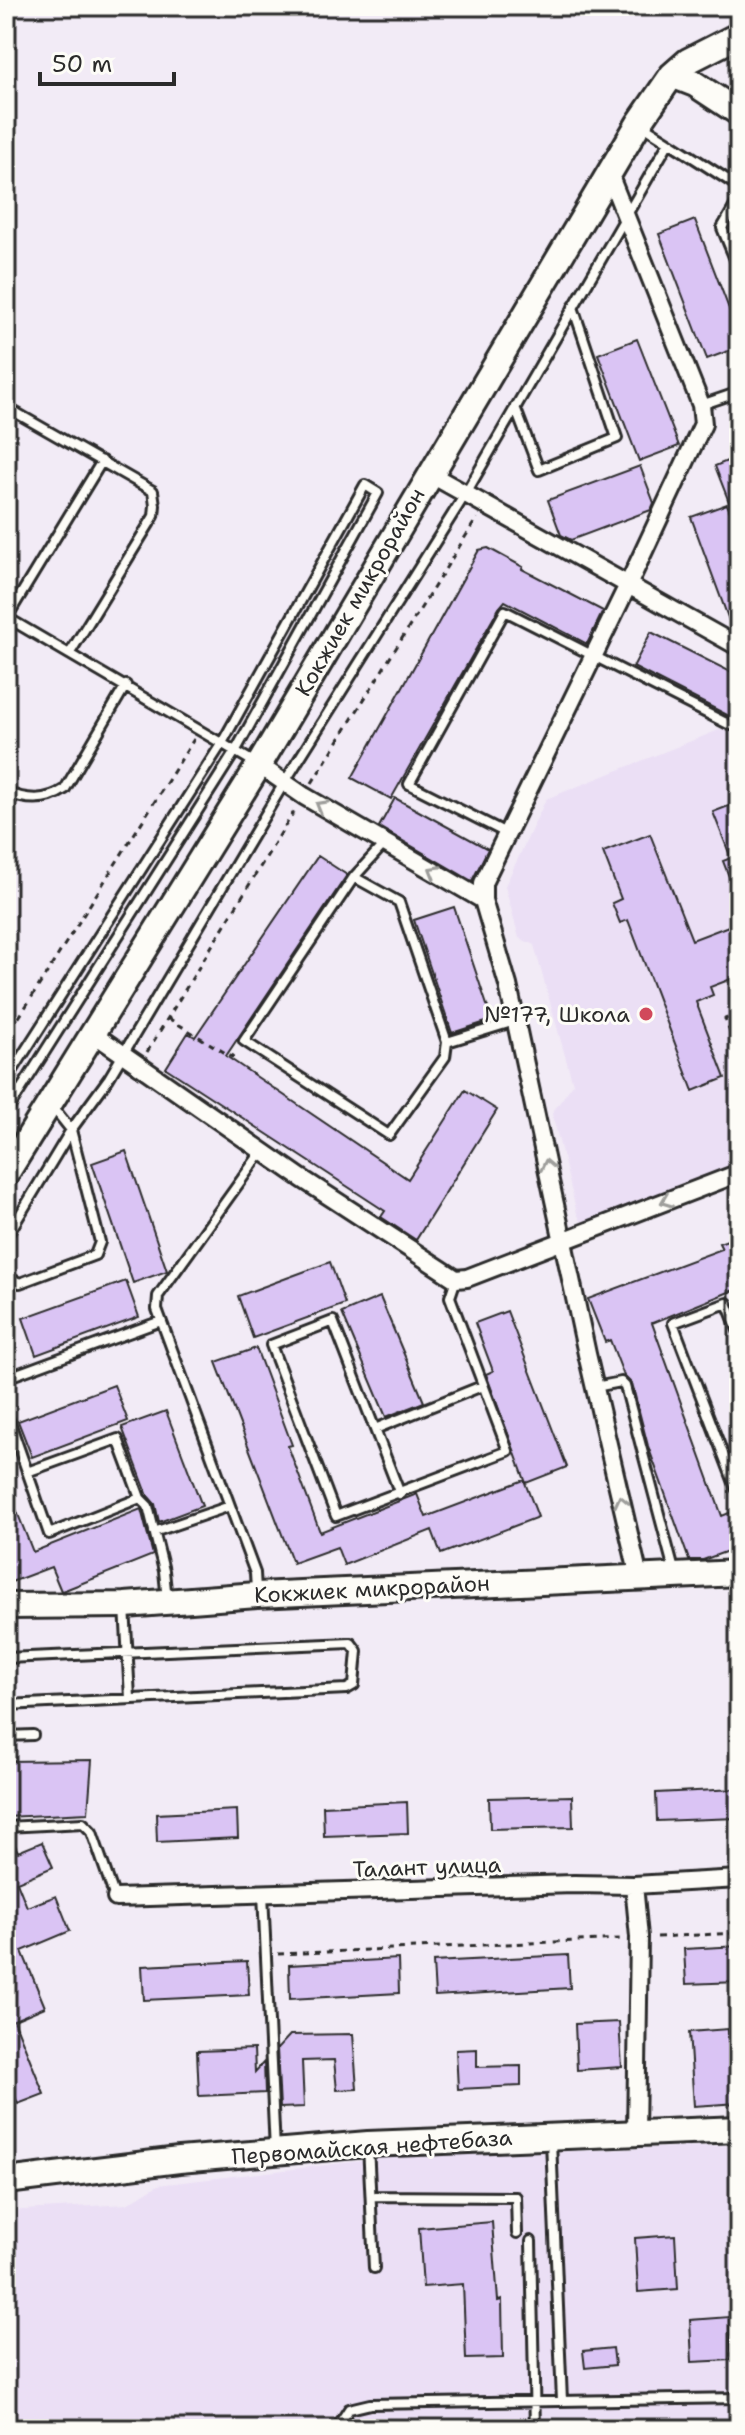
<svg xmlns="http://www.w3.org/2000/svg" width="745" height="2435" viewBox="0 0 745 2435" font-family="'Shantell Sans',sans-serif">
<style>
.built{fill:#ebdff5}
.building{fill:#dac4f4;stroke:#2b2b2b;stroke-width:2}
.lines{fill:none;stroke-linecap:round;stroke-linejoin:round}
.lane-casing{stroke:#2b2b2b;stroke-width:14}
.street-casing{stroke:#2b2b2b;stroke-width:22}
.secondary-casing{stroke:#2b2b2b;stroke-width:30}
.path{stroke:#2b2b2b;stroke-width:3;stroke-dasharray:6 6;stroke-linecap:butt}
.lane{stroke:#fdfcf7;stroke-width:8}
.street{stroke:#fdfcf7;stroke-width:16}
.secondary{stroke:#fdfcf7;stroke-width:24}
.oneway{stroke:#9e9e9b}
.poi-dot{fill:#d1495b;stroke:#fdfcf7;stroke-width:3}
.labels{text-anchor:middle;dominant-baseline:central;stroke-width:6;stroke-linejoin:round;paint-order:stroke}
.street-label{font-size:22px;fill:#2b2b2b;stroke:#fdfcf7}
.poi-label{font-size:22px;fill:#2b2b2b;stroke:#fdfcf7;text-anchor:end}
</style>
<rect width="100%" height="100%" fill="#f2ebf6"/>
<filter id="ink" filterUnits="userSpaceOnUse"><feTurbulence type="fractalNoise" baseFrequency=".0125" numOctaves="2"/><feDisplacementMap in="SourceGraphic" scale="16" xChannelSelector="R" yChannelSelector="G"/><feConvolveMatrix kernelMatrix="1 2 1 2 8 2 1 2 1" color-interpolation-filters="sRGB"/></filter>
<g filter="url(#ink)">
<path class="built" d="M 739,722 L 739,1166 L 588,1224 L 581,1221 L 577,1213 L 552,1113 L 573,1084 L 534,945 L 519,938 L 505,886 L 546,799 Z
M 739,2145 L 739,2429 L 6,2429 L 6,2211 L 127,2204 L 158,2185 L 385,2158 Z"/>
<path class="building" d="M 695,220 L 739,335 L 739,347 L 707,359 L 659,234 Z
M 637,339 L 679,446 L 639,461 L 598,354 Z
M 739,456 L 739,525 L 738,525 L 715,466 Z
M 640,466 L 654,503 L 651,510 L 571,540 L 561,535 L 548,500 Z
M 727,504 L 739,535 L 739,634 L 733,631 L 691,517 Z
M 488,548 L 523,567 L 522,569 L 603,611 L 587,644 L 505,601 L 499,608 L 391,799 L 352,778 L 479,550 Z
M 651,632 L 739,676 L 739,721 L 633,667 Z
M 395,798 L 488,849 L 472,881 L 379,827 Z
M 739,802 L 739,900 L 738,900 L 723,861 L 731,858 L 713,812 Z
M 650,834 L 692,940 L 739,922 L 739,976 L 710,987 L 713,995 L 696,1002 L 725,1078 L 693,1091 L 628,920 L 620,923 L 612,903 L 621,899 L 603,852 Z
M 318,856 L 347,875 L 226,1056 L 408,1179 L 465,1090 L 497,1110 L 416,1240 L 381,1217 L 385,1211 L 166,1068 L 188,1033 L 195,1037 Z
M 454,907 L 492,1020 L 452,1033 L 414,920 Z
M 126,1151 L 167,1271 L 133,1283 L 92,1163 Z
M 739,1236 L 739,1288 L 652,1323 L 722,1516 L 739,1509 L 739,1547 L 703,1560 L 689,1560 L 648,1446 L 632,1384 L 624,1376 L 610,1340 L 605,1342 L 588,1299 L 722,1249 L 719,1243 Z
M 330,1262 L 345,1304 L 253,1338 L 238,1296 Z
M 126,1281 L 139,1317 L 36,1355 L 23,1318 Z
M 380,1297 L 424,1402 L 386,1417 L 342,1313 Z
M 507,1311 L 567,1467 L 526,1483 L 486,1374 L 493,1371 L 475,1323 Z
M 256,1348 L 292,1445 L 288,1446 L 320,1532 L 417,1494 L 426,1517 L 524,1480 L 538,1517 L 441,1554 L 432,1530 L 344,1565 L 337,1547 L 293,1563 L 216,1362 Z
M 114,1385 L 128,1421 L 32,1457 L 18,1421 Z
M 166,1411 L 202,1506 L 159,1522 L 155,1504 L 148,1496 L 122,1427 Z
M 6,1484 L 33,1552 L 141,1509 L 153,1555 L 65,1590 L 61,1591 L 51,1567 L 6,1584 Z
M 92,1760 L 88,1813 L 6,1817 L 6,1761 Z
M 736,1789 L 737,1818 L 657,1821 L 656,1793 Z
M 572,1796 L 573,1827 L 490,1829 L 489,1798 Z
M 407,1802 L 408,1833 L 324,1836 L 323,1806 Z
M 237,1810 L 238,1838 L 157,1842 L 156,1814 Z
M 6,1834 L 10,1834 L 18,1852 L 42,1842 L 53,1867 L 17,1882 L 27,1907 L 56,1896 L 70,1931 L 22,1951 L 45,2007 L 14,2020 L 44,2094 L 18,2104 L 6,2074 Z
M 739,1946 L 739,1982 L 686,1984 L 684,1949 Z
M 568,1955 L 570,1988 L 435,1996 L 433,1962 Z
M 398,1959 L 399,1993 L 290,1999 L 289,1965 Z
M 247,1961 L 249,1995 L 144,2000 L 142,1966 Z
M 619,2022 L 622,2067 L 577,2070 L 575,2024 Z
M 728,2029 L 730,2060 L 739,2060 L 739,2103 L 694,2106 L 689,2032 Z
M 353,2034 L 357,2089 L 337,2090 L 334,2060 L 302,2061 L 304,2107 L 280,2108 L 277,2049 L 290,2035 Z
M 254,2049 L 255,2072 L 264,2062 L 265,2093 L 199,2096 L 197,2051 Z
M 477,2049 L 477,2067 L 521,2066 L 521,2086 L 458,2089 L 456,2050 Z
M 492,2222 L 498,2301 L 502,2300 L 503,2358 L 466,2359 L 463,2284 L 423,2287 L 419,2228 Z
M 675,2235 L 678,2289 L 638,2292 L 635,2238 Z
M 729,2317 L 731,2360 L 692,2362 L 690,2320 Z
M 613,2348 L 615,2365 L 585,2368 L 583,2351 Z"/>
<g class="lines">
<g class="lane-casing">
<path id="lane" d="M 642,125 L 669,142
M 739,199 L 722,228 L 739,269
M 701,405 L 739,392
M 6,407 L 153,491 L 155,505 L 154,516 L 70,653
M 515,407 L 539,470 L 617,438 L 573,307
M 6,617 L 257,764
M 6,619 L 102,461
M 6,792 C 27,801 46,802 65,789 L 126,685
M 506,833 L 409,784 L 505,611 L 730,725
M 354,877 L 399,902 L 447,1042 L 445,1057 L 389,1135 L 244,1041 Z
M 354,877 L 385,843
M 447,1042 L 515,1021
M 6,1081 L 222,743 L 365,485 L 378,493 L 236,750 L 6,1113
M 6,1238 L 71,1130 L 109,1078 L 284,783 L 466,493 L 669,142 L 739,187
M 6,1277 L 20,1283 L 95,1255 L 100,1242 L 71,1130 L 52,1106
M 739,1333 L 727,1303 L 673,1323 L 736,1488 L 739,1487
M 6,1378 L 161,1321
M 595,1387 L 621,1382 L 625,1386 L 675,1574
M 6,1411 L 49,1534 L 140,1498 L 118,1439 L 27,1472
M 375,1429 L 482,1386
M 400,1494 L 333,1321 L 271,1345 L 336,1516 L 508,1451 L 450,1297 L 456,1279
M 140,1498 L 148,1506 L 164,1571 L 167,1600
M 154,1532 L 230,1506
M 256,1590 L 255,1573 L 157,1309 L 158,1296 L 262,1151
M 125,1606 L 130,1698
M 6,1658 L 351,1643 L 357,1651 L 354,1685 L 347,1689 L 6,1705
M 6,1736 L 33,1735
M 6,1827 L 83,1823 L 92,1832 L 115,1898
M 263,1893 L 275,2151
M 551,2141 L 562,2401
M 368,2145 L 374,2268
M 371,2196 L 516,2197 L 517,2233
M 531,2241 L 535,2429
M 336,2429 L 349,2409 L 370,2404 L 739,2398"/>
</g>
<g class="street-casing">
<path id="street" d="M 609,174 L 701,405 L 703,424 L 628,585 L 483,883 L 483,900 L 508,985 L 587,1354 L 639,1577
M 430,474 L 739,647
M 259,765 L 304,796 L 483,900
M 94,1034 L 301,1178 L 456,1279 L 467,1278 L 739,1173
M 634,1885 L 639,1937 L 636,2133
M 116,1898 L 574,1884 L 634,1885 L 739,1879"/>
</g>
<g class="secondary-casing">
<path id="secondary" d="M 672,75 L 695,84 L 739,113
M 6,1174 L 259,765 L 639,123 L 672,75 L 688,61 L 739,35
M 6,1606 L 125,1605 L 257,1595 L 739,1573
M 6,2181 L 179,2160 L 368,2144 L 739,2129"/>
</g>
<path class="path" d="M 312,783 L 477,518
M 739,1014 L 725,1019 L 739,1056
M 168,1018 L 232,1057 L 237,1050
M 6,1038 L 194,739
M 147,1052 L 295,810
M 657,1937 L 739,1933
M 278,1954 L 622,1939"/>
<use href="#lane" class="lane"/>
<use href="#street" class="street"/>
<use href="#secondary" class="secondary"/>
</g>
<defs><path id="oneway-chevron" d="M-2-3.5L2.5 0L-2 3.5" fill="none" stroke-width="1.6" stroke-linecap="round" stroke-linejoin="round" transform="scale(2)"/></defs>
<g class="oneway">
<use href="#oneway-chevron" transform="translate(321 806) rotate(-150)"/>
<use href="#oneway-chevron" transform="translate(434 871) rotate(-150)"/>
<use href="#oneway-chevron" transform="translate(547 1165) rotate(-102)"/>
<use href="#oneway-chevron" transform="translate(666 1201) rotate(159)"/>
<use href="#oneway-chevron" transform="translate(621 1501) rotate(-103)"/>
</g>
</g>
<circle class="poi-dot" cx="646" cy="1014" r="8"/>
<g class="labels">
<g class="street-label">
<text transform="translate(360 592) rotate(-60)">Кокжиек микрорайон</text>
<text transform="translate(372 1589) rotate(-3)">Кокжиек микрорайон</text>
<text transform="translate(427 1867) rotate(-2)">Талант улица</text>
<text transform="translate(372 2147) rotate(-4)">Первомайская нефтебаза</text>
</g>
<g class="poi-label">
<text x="630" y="1014">№177, Школа</text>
</g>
</g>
<rect width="745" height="2435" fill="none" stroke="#fdfcf7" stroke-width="32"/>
<rect x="16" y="16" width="713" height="2403" fill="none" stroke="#2b2b2b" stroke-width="3" filter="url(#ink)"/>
<path d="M40 72v12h134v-12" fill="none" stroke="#2b2b2b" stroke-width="4"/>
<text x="52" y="72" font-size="24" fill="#2b2b2b" stroke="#fdfcf7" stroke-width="6" paint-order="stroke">50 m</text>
</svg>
